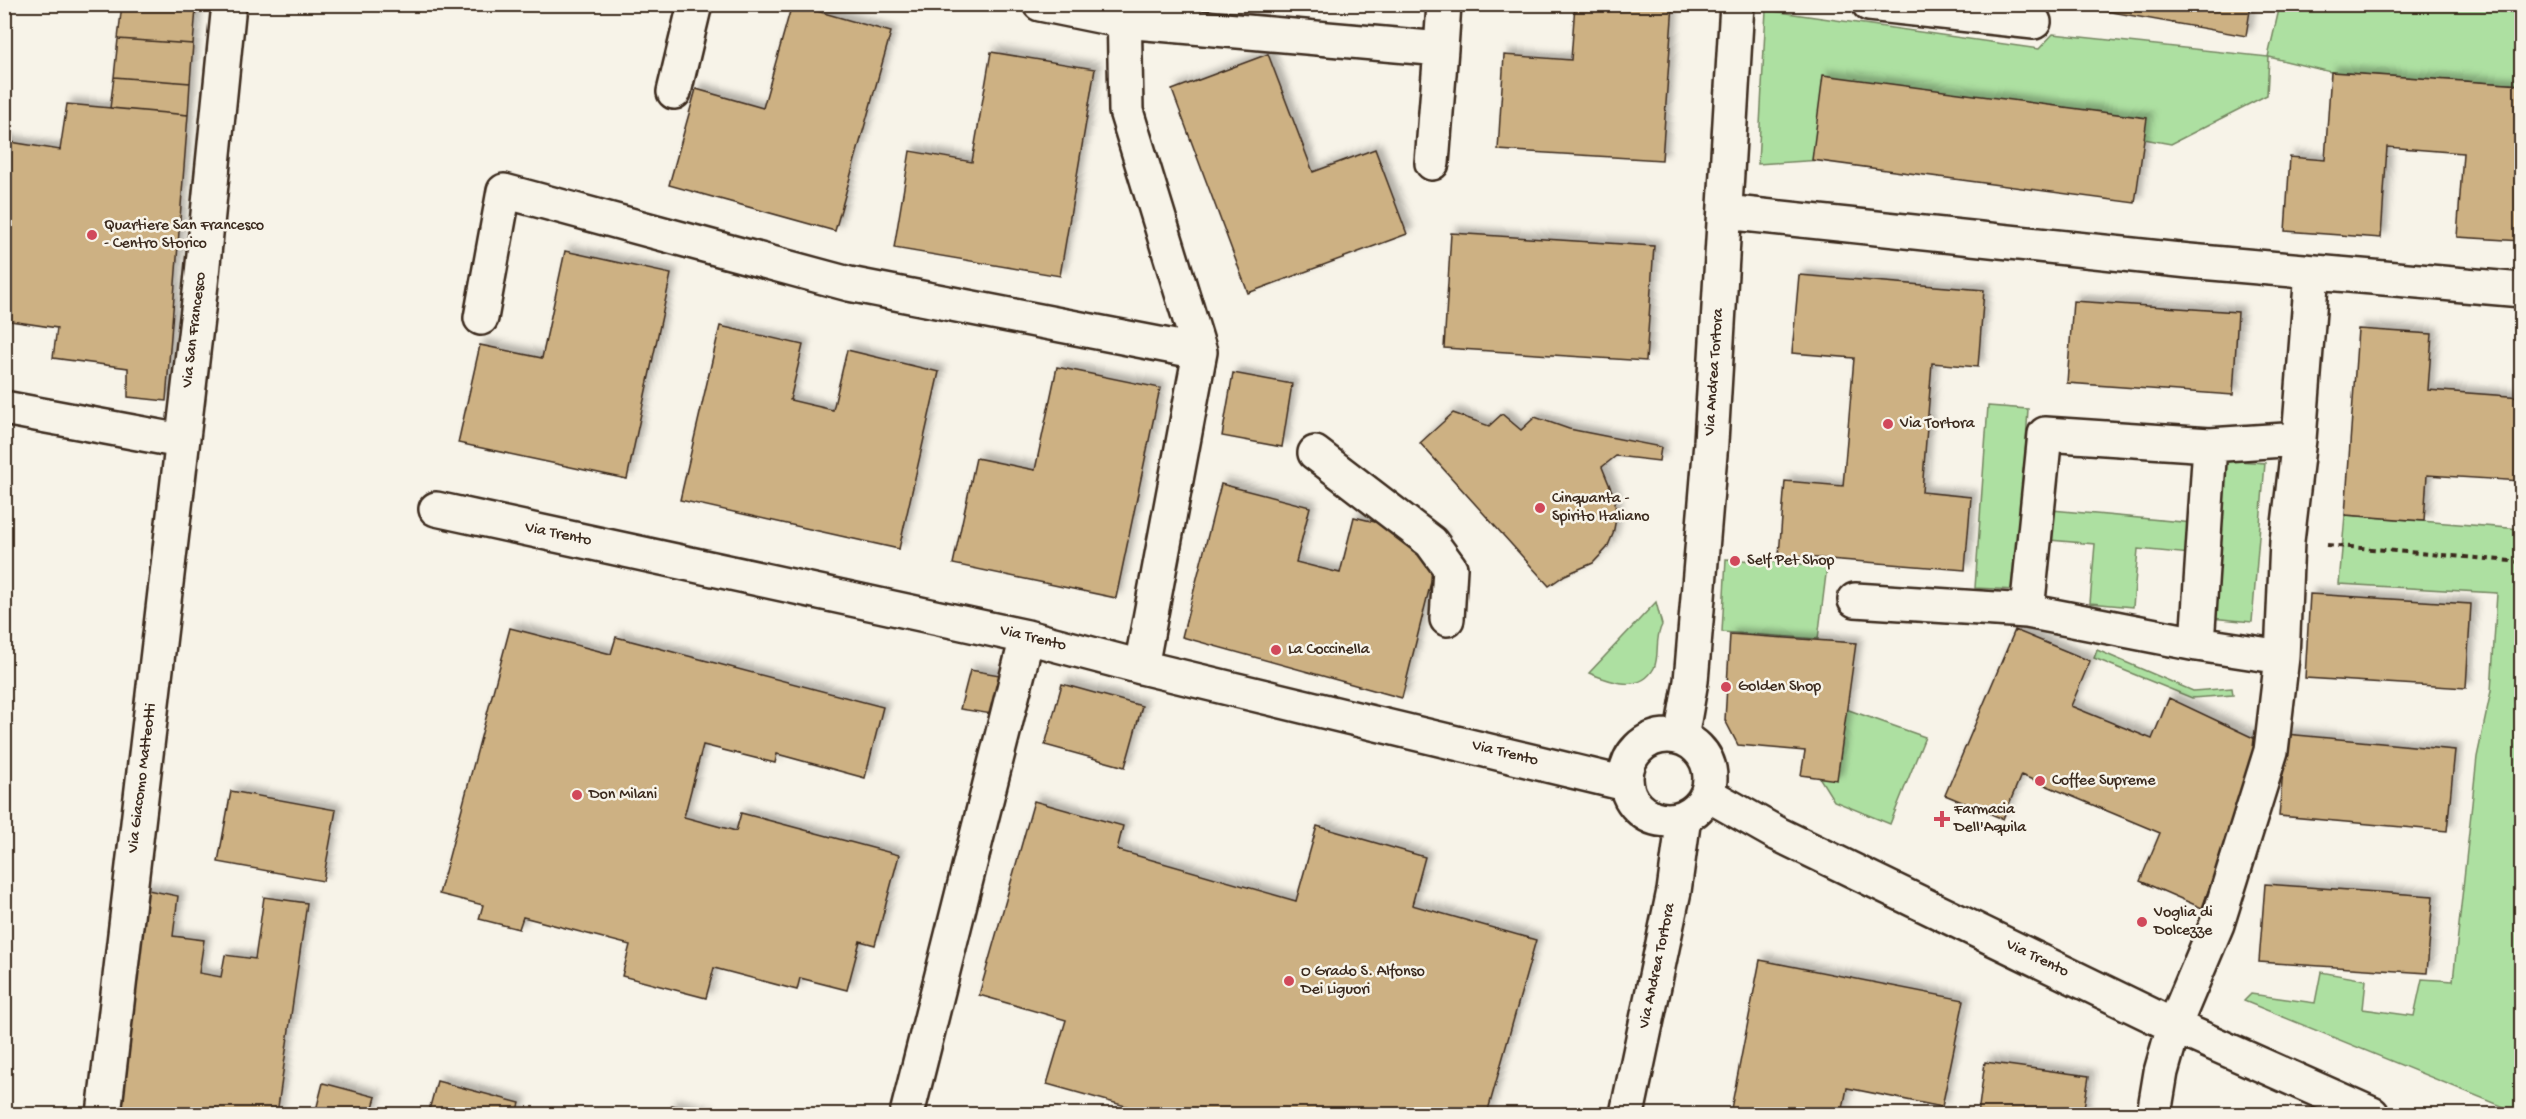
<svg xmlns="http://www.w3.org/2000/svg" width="2526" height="1119" viewBox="0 0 2526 1119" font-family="'Gochi Hand',sans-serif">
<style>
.green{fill:#ade0a1;stroke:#748560;stroke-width:1.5}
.building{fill:#cdb183;stroke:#3b2a1e;stroke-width:1.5;filter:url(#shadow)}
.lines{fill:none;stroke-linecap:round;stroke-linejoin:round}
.minor-casing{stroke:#3b2a1e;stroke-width:38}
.path{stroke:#3b2a1e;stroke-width:4;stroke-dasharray:6 4.5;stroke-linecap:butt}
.minor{stroke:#f7f3e8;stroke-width:33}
.poi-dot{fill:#d1495b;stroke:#f7f3e8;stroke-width:2}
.labels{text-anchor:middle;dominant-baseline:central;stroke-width:5;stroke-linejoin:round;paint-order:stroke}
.poi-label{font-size:16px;fill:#3b2a1e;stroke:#f7f3e8;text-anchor:start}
.street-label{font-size:16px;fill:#3b2a1e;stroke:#f7f3e8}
</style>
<defs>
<filter id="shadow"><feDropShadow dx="5.5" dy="-5.5" stdDeviation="3" flood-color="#0004"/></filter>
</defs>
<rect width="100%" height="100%" fill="#f7f3e8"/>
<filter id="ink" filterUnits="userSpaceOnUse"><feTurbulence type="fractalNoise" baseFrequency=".0167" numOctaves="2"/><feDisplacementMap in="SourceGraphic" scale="12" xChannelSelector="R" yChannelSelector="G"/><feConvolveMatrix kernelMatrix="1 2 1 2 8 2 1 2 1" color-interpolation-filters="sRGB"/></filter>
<g filter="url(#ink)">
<path class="green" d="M 2280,5 L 2521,5 L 2521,85 L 2331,72 L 2269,57 L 2267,95 L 2171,144 L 2144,139 L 1758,164 L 1766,10 L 2039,49 L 2053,34 L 2268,57 Z
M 1988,406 L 2028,409 L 2017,590 L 1975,588 Z
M 2224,460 L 2265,463 L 2252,622 L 2211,618 Z
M 2041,509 L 2193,523 L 2191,554 L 2138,549 L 2133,607 L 2090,603 L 2095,544 L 2038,539 Z
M 2345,515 L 2521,529 L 2521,1114 L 2244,1001 L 2251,994 L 2315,1003 L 2321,972 L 2366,980 L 2363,1009 L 2414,1016 L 2422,979 L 2453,981 L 2477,757 L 2491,691 L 2497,593 L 2339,584 Z
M 1726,559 L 1827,566 L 1818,639 L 1722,632 Z
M 1656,602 L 1662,625 C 1654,639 1660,655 1654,668 C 1640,694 1609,681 1589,673 Z
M 2097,650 L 2193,691 L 2232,688 L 2233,695 L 2192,698 L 2094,658 Z
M 1846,709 L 1925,737 L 1890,824 L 1834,801 L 1819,777 Z"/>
<path class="building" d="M 122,4 L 196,9 L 193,44 L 118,39 Z
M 149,4 L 196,4 L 196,9 Z
M 792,4 L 891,32 L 835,231 L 669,185 L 696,89 L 763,108 Z
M 1575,4 L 1673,4 L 1662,160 L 1498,150 L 1504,55 L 1571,60 Z
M 2067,4 L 2251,4 L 2246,36 Z
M 118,39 L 193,44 L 190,83 L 114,77 Z
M 991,52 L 1095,69 L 1060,276 L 894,248 L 910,151 L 972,162 Z
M 1268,54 L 1313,172 L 1375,149 L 1407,234 L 1248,293 L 1172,90 Z
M 2331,72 L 2522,85 L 2522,241 L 2457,237 L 2463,153 L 2387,147 L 2381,238 L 2285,231 L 2290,157 L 2325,160 Z
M 1823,75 L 2147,118 L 2135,203 L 1812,160 Z
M 114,77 L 190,83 L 188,115 L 110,108 Z
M 67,104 L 188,115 L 166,401 L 128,397 L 128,368 L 53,358 L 57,328 L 4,320 L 4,141 L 60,150 Z
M 1451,233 L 1654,246 L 1646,361 L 1444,348 Z
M 565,251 L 671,274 L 627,479 L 458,443 L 480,345 L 542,358 Z
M 1799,275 L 1984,290 L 1978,367 L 1932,363 L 1922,492 L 1971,497 L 1965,570 L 1779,555 L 1785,481 L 1843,486 L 1854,358 L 1792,353 Z
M 2073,301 L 2238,312 L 2233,395 L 2067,383 Z
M 720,326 L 803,345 L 790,400 L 833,410 L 847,350 L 939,372 L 899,549 L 680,500 Z
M 2358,329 L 2432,334 L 2428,390 L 2522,397 L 2522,481 L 2427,475 L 2424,521 L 2345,515 Z
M 1057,367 L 1160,388 L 1116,598 L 953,564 L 976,458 L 1035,470 Z
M 1233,373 L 1292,384 L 1282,447 L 1222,436 Z
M 1453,413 L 1489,426 L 1502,414 L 1521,430 L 1535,417 L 1569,429 L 1661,447 L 1659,461 L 1616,456 L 1602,467 L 1615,499 L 1616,519 L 1613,534 L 1607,548 L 1593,563 L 1565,575 L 1549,586 L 1420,443 Z
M 1221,484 L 1310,507 L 1296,562 L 1340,573 L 1354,517 L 1442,538 L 1402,698 L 1182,637 Z
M 2310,594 L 2471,604 L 2466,688 L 2305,678 Z
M 510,628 L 611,654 L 616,637 L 883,707 L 865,778 L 777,754 L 775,763 L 703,745 L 684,817 L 736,831 L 741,813 L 899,855 L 875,945 L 860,941 L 847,990 L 800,978 L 797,990 L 714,968 L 706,998 L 622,976 L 630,945 L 523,917 L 519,929 L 479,919 L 483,905 L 439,894 Z
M 2015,630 L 2090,661 L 2071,706 L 2152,739 L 2169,698 L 2262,742 L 2202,908 L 2140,881 L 2160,833 L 2021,775 L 2003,819 L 1945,795 Z
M 1730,634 L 1856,643 L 1837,780 L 1801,775 L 1805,751 L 1738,745 L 1725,720 Z
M 970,670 L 1000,675 L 992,714 L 960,709 Z
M 1062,684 L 1142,706 L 1125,767 L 1045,745 Z
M 2286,734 L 2455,750 L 2447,831 L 2279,816 Z
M 231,791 L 336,810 L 323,881 L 218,862 Z
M 1034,801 L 1123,826 L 1117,850 L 1296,901 L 1317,826 L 1425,857 L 1412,905 L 1536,940 L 1487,1114 L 1154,1114 L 1047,1084 L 1066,1020 L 979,995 Z
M 2265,884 L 2433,896 L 2427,973 L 2259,962 Z
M 138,888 L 178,896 L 173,936 L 204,940 L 199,973 L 221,977 L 225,955 L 255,959 L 264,897 L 307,903 L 277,1114 L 117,1114 Z
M 1760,960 L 1964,1000 L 1942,1107 L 1847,1088 L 1842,1114 L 1730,1114 Z
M 1985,1062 L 2089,1076 L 2083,1114 L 1978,1114 Z
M 437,1081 L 520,1103 L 517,1114 L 428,1114 Z
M 323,1083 L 376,1097 L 371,1114 L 315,1114 Z
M 672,1105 L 708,1114 L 669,1114 Z"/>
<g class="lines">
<g class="minor-casing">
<path id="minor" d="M 1040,4 L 1124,21 L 1441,49 L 1444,4
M 1124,4 L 1126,111 L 1200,352
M 1869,4 L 2034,22
M 674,92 L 695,4
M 1432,163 L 1441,49
M 1725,212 L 2189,261 L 2522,290
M 481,318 L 504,191 L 849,284 L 1200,352 L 1141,667
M 4,408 L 181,441
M 1315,453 L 1431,542 L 1450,568 L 1447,619
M 436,509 L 1027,637 L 1141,667 L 1626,784
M 1855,600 L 2027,611 L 2197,644 L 2282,657
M 2027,611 L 2045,434 L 2210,445 L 2299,439
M 2197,644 L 2210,445
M1626 778a42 42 0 1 1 84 0a42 42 0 1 1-84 0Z
M 1681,738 L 1691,681 L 1711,442 L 1737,4
M 1707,794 L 1778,834 L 2174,1026 L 2372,1114
M 104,1114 L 201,284 L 229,4
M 907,1114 L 1027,637
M 1627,1114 L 1674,891 L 1684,817
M 2154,1114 L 2161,1072 L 2174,1026 L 2217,924 L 2271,751 L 2282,657 L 2287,541 L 2299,439 L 2312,272"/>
</g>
<path class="path" d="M 2327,545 L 2522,562"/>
<use href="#minor" class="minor"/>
</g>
</g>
<g class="poi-dot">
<circle cx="92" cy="235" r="6"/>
<circle cx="1888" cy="424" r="6"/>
<circle cx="1540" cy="508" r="6"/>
<circle cx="1735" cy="561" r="6"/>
<circle cx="1276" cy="650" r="6"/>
<circle cx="1726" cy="687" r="6"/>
<circle cx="2040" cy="781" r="6"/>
<circle cx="577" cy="795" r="6"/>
<path d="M1939 810h6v6h6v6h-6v6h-6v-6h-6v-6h6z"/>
<circle cx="2142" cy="922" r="6"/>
<circle cx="1289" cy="981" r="6"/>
</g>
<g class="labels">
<g class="poi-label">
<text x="104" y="226">Quartiere San Francesco<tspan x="104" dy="18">- Centro Storico</tspan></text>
<text x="1900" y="424">Via Tortora</text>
<text x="1552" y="499">Cinquanta -<tspan x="1552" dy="18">Spirito Italiano</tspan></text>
<text x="1747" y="561">Self Pet Shop</text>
<text x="1288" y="650">La Coccinella</text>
<text x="1738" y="687">Golden Shop</text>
<text x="2052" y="781">Coffee Supreme</text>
<text x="589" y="795">Don Milani</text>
<text x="1954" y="810">Farmacia<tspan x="1954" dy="18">Dell'Aquila</tspan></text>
<text x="2154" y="913">Voglia di<tspan x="2154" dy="18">Dolcezze</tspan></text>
<text x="1301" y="972">O Grado S. Alfonso<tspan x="1301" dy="18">Dei Liguori</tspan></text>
</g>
<g class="street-label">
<text transform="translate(195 330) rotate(-83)">Via San Francesco</text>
<text transform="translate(1715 372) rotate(-86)">Via Andrea Tortora</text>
<text transform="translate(558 535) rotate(12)">Via Trento</text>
<text transform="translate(1033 639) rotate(14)">Via Trento</text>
<text transform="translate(1505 754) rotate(14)">Via Trento</text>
<text transform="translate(143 778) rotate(-83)">Via Giacomo Matteotti</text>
<text transform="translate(2037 959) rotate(26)">Via Trento</text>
<text transform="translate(1658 966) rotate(-78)">Via Andrea Tortora</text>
</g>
</g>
<rect width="2526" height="1119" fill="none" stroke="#f7f3e8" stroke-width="24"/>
<rect x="12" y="12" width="2502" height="1095" fill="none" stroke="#3b2a1e" stroke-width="2" filter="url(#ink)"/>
</svg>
